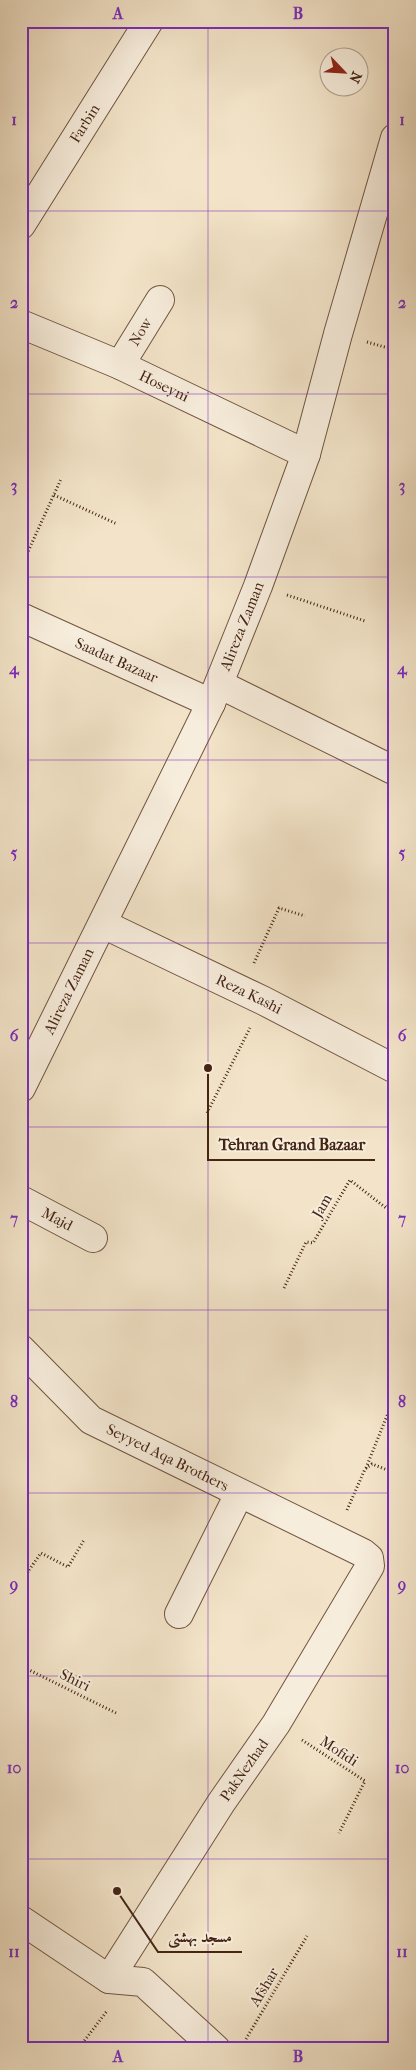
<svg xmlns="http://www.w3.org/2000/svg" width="416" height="2070" viewBox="0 0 416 2070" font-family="'IM FELL French Canon',Amiri,serif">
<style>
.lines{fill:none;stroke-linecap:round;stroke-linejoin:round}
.street-casing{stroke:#705441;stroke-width:30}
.path{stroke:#442414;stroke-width:3;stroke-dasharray:1 2.5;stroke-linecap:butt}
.street{stroke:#f7eddc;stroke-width:28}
.grid{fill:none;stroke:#7b2cbf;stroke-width:1;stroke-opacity:0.55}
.labels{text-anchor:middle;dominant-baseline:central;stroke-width:4;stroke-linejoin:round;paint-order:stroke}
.street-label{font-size:15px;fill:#442414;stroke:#f7eddc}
.leader{fill:none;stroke:#442414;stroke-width:2}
.callout-dot{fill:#442414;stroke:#f7eddc;stroke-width:2}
.callout-label{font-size:16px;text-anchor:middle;font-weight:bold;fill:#442414;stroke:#f7eddc;stroke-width:4;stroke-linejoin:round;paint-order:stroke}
.neatline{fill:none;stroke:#7b2cbf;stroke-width:2}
.grid-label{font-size:16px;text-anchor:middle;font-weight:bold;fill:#7b2cbf}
</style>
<rect width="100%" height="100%" fill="#f3e4c9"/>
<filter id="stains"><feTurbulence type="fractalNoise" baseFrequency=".004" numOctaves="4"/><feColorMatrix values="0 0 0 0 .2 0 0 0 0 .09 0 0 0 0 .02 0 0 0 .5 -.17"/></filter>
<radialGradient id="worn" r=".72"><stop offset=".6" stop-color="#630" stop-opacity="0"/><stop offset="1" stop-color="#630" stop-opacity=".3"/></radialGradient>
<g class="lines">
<g class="street-casing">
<g id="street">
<path id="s1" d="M 21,225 L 149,21"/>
<path id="s2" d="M 21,324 L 120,365 L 306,454"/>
<path id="s3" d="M 120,365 L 160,300"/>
<path id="s4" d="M 21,617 L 211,703"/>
<path d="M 219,684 L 395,771"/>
<path id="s5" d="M 103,924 L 264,1001 L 395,1069"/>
<path id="s6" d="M 21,1088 L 211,703 L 258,586 L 306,454 L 338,334 L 395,138"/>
<path id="s7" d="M 21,1200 L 93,1238"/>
<path id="s8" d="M 21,1349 L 91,1420 L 363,1553 L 369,1558 L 370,1566 L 276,1724 L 221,1803 L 109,1979"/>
<path d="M 179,1614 L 239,1494"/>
<path d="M 21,1920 L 109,1979 L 143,1982 L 216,2049"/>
</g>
</g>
<path class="path" d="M 367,342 L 395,350
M 54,495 L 117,524
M 21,567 L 61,479
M 287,595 L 365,621
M 254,963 L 279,908 L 305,916
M 207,1113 L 250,1028
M 284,1288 L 306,1242 L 313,1243 L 350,1180 L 386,1208 L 395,1199
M 366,1468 L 389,1411
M 347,1510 L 365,1469 L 372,1464 L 395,1473
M 21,1566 L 29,1570 L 21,1583
M 29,1570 L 41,1553 L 68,1567 L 84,1540
M 21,1666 L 118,1714
M 302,1740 L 365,1781 L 339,1833
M 395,1794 L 389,1800 L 395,1804
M 246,2039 L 307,1936
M 78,2049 L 107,2011"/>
<use href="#street" class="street"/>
</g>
<path class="grid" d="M 208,21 L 208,2049M 21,211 L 395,211M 21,394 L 395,394M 21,577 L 395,577M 21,760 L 395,760M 21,943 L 395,943M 21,1127 L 395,1127M 21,1310 L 395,1310M 21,1493 L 395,1493M 21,1676 L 395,1676M 21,1859 L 395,1859"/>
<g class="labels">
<g class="street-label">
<text stroke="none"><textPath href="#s1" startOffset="120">Farbin</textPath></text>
<text stroke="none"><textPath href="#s3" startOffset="39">Now</textPath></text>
<text stroke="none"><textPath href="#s2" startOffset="156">Hoseyni</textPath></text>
<text stroke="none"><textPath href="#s6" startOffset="512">Alireza Zaman</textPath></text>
<text stroke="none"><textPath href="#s4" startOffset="105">Saadat Bazaar</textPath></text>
<text stroke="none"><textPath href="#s6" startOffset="108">Alireza Zaman</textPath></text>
<text stroke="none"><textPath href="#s5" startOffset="162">Reza Kashi</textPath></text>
<text transform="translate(322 1206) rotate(-60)">Jam</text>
<text stroke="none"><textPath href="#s7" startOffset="41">Majd</textPath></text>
<text stroke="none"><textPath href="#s8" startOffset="185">Seyyed Aqa Brothers</textPath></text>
<text transform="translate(75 1680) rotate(26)">Shiri</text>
<text transform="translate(339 1751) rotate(33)">Mofidi</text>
<text transform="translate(244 1770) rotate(-55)">PakNezhad</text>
<text transform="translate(264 1987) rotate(-59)">Afshar</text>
</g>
</g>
<path class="leader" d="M208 1068L208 1160H375M117 1891L158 1952H242"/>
<g class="callout-dot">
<circle cx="208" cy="1068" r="5"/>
<circle cx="117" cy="1891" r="5"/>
</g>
<g class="callout-label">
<text x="292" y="1150">Tehran Grand Bazaar</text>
<text x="200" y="1942">مسجد بهشتی</text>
</g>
<rect width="416" height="2070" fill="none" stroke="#f3e4c9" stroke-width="55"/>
<g transform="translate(344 72) rotate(115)"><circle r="24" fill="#f7eddc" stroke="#af9d8c"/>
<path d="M0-4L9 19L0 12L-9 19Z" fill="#8f2418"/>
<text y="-8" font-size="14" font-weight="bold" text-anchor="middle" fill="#442414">N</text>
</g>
<rect x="28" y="28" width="360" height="2014" class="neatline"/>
<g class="grid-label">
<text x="118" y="19">A</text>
<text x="298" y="19">B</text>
<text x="14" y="125">1</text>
<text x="402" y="125">1</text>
<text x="14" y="308">2</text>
<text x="402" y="308">2</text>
<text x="14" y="491">3</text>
<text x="402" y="491">3</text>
<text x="14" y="674">4</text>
<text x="402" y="674">4</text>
<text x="14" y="858">5</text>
<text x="402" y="858">5</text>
<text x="14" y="1041">6</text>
<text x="402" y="1041">6</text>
<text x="14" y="1224">7</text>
<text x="402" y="1224">7</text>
<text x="14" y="1407">8</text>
<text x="402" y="1407">8</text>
<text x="14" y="1590">9</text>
<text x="402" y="1590">9</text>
<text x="14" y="1773">10</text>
<text x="402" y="1773">10</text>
<text x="14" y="1957">11</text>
<text x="402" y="1957">11</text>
<text x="118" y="2062">A</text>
<text x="298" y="2062">B</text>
</g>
<rect width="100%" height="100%" filter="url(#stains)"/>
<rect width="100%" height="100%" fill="url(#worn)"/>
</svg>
